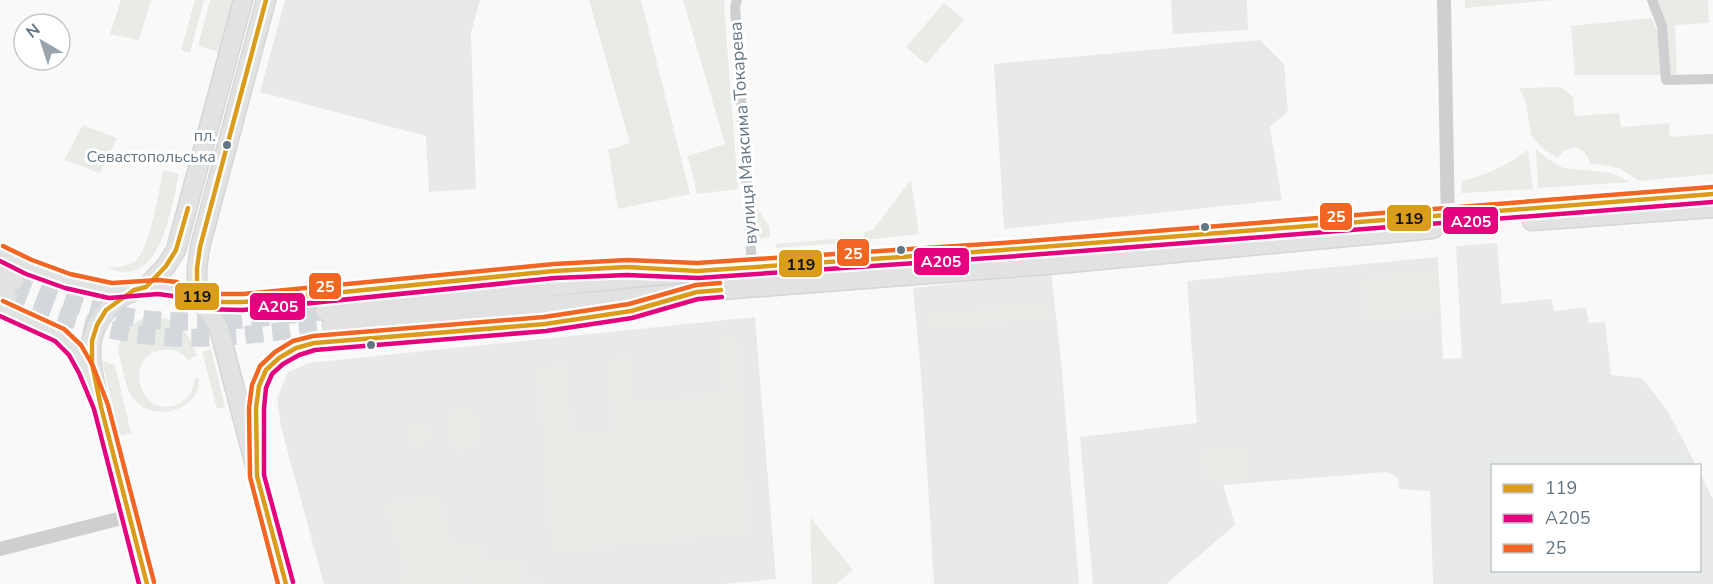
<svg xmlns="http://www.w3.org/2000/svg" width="1713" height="584" viewBox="0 0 1713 584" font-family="'Nunito Sans',sans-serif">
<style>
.built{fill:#e8e9e9}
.green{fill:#e8ebe6}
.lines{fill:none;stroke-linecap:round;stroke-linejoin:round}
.primary-tunnel{stroke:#d4d8dc;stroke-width:18;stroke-dasharray:18 9;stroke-linecap:butt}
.primary-casing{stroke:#d5d6d7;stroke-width:21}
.minor{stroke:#cecfd0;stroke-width:10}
.tertiary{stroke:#cecfd0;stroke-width:14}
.primary{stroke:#e1e2e2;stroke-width:18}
.bus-1-casing{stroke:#fff;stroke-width:9}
.bus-2-casing{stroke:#fff;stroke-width:9}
.bus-3-casing{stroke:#fff;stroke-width:9}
.bus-1{stroke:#da9c1a;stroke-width:4.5}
.bus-2{stroke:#e5007d;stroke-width:4.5}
.bus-3{stroke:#f26522;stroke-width:4.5}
.bus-dot{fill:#657683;stroke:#fff;stroke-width:2}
.labels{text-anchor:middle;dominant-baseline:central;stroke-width:6;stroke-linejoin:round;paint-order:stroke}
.bus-label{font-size:16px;fill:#657683;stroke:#fff;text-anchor:end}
.street-label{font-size:18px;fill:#657683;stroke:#fff}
.line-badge{stroke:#fff;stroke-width:2}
.badge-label{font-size:16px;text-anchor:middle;font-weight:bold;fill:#fff}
.pale-badge-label{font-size:16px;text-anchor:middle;font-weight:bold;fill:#111}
</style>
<rect width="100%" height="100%" fill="#f9f9f9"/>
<path class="built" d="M 285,0 L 480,0 L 471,33 L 476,189 L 429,192 L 426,136 L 260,92 Z
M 1171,0 L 1247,0 L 1248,30 L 1173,34 Z
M 1260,40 L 1284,64 L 1288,111 L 1270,127 L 1282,200 L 1004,229 L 994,64 Z
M 1497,243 L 1502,304 L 1552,299 L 1554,311 L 1586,307 L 1589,323 L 1605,322 L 1611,375 L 1642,378 L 1668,412 L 1696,465 L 1492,466 L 1492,570 L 1700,570 L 1700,473 L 1713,499 L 1713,584 L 1433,584 L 1430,491 L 1399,489 L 1398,478 L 1387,472 L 1223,485 L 1235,525 L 1166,584 L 1093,584 L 1080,437 L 1197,423 L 1187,281 L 1438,257 L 1443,359 L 1462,358 L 1456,246 Z
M 1051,273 L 1061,359 L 1079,584 L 934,584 L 921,374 L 913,288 Z
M 755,317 L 776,579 L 723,584 L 324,584 L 281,427 L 277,398 L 288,372 L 308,363 Z"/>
<path class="green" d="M 121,0 L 151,0 L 139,40 L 110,34 Z
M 195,0 L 204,0 L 190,53 L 181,50 Z
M 210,0 L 233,0 L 219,52 L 198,46 Z
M 589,0 L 641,0 L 690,194 L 618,209 L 608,150 L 630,143 Z
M 683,0 L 725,0 L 724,4 L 738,189 L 697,194 L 688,156 L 725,144 Z
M 1465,0 L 1553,0 L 1465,8 Z
M 1657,0 L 1708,0 L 1709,23 L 1675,25 L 1677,74 L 1669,74 Z
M 944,3 L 964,20 L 926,64 L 906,47 Z
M 1651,18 L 1658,31 L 1663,75 L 1575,75 L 1571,26 Z
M 1561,87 L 1573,97 L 1575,116 L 1619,113 L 1621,127 L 1669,123 L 1670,137 L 1713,134 L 1713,174 L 1639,181 L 1619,168 L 1598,164 L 1590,164 C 1588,155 1585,151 1576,147 L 1563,151 L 1558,158 L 1544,150 L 1531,135 L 1526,103 L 1519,88 Z
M 83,125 L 117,138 L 100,173 L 64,160 Z
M 1536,149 L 1546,158 L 1563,168 L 1612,173 L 1630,182 L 1538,188 Z
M 1528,150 L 1533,189 L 1461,193 L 1462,181 C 1491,173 1504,167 1528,150 Z
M 163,170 L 179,174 C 172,203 164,270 126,272 C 120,272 113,270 107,268 C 116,267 128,267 135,261 C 150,250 159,190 163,170 Z
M 911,180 L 919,234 L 865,240 L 864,232 L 873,230 Z
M 755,206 L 769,226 L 770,237 L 758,239 Z
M 857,237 L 857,242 L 776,248 L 776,244 Z
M 1437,272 L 1440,313 L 1366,319 L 1363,278 Z
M 1046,303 L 1048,318 L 928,330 L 926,315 Z
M 148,316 C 177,316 187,330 197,355 L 188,360 C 182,352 174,349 164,350 C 122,353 138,421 178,404 C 189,399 194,389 195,378 L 199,378 C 199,383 199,388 197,392 C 184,417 144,419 130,394 C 126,386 119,357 118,348 C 122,332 132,322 148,316 Z
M 737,335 L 749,533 L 552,552 L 538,368 L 565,364 L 573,434 L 614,429 L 608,359 L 631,357 L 633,402 L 724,394 L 720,337 Z
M 211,348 L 225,407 L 217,409 L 202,352 Z
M 102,361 L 115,365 L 131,433 L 120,436 Z
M 471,409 C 481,421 480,427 479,441 L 469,450 L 453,452 L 448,412 Z
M406 434a12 12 0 1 1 24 0a12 12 0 1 1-24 0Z
M 1246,447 L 1250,478 L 1206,482 L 1202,451 Z
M 441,497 L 447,535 L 454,544 L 482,543 L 485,563 L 522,560 L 522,582 L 544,579 L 545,584 L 477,584 L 473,578 L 452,584 L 398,584 L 407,574 L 385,503 Z
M 810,517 L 853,570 L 836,584 L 812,584 Z"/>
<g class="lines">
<path class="primary-tunnel" d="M 14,281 C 43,292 71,304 101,311 C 174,330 251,319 325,311
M 8,297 C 52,313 97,330 144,335 C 207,343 271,332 332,325"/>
<g class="primary-casing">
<path id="primary" d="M 1532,221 L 1713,208
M 0,253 C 41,272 86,291 132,290
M 0,274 L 14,281
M 146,287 L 166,266 L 176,250 L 243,0
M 0,293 L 8,297
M 197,300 L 197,268 L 200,247 L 266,0
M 200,302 L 243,302 L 554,271 L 626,267
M 0,308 C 40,327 72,333 90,378
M 325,311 L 697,271 L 1003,250 L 1713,194
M 332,325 L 697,292 L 1059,264 L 1433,229
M 257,445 C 256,392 254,358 314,343 L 545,324 L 631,311 L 655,304
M 147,584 C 135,538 124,492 111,447 C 105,420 86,365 92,339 C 101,301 142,276 180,291 C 187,294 195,297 200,302 C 208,309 214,319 219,328 L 286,584"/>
</g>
<path class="minor" d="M 737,0 L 735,7 L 752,267
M 1652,0 L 1662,26 L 1666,80 L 1713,79"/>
<path class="tertiary" d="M 1444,0 L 1448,228
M 0,549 L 130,516"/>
<use href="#primary" class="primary"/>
<g class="bus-1-casing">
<path id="bus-1" d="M 266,0 L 200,247 L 197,268 L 197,300 L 200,302 L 243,302 L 554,271 L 627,267 L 697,271 L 1003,250 L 1713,194
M 147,584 L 101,407 L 92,364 L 92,341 L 97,325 L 106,310 L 134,290 L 146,287 L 166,266 L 176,250 L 188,208
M 286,584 L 257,476 L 256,408 L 259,386 L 266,370 L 279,358 L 296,348 L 314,343 L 545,324 L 631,311 L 697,292 L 721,290"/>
</g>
<g class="bus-2-casing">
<path id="bus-2" d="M 0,261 L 26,274 L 65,288 L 109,298 L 158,294 L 173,296 L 199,309 L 243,310 L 555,278 L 627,275 L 698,278 L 1004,257 L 1713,202
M 0,316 L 55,341 L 69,355 L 79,373 L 94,409 L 139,584
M 293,582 L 264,475 L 264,408 L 266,388 L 272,374 L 283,364 L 299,355 L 315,350 L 546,331 L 632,318 L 698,299 L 722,297"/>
</g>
<g class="bus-3-casing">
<path id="bus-3" d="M 3,246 L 32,260 L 70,274 L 112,283 L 159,280 L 177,282 L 202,294 L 243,294 L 554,264 L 627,260 L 697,263 L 1002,243 L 1712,187
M 3,301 L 64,329 L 81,345 L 93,366 L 108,405 L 154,582
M 278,584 L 250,477 L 249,408 L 252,385 L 260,366 L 275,352 L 293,341 L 313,336 L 544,317 L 629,304 L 696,285 L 720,283"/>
</g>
<use href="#bus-1" class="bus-1"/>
<use href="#bus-2" class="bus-2"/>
<use href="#bus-3" class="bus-3"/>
</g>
<g class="bus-dot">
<circle cx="227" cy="145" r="5"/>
<circle cx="1205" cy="227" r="5"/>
<circle cx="901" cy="250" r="5"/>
<circle cx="371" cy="345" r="5"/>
</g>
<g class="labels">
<g class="bus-label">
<text x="216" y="136">пл.<tspan x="216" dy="21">Севастопольська</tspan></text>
</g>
<g class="street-label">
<text transform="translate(743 133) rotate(-94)">вулиця Максима Токарева</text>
</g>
</g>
<g class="line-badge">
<rect x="1319" y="202" width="34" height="29" rx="6" fill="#f26522"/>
<rect x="1386" y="204" width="46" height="28" rx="6" fill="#da9c1a"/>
<rect x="1442" y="206" width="57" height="29" rx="6" fill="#e5007d"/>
<rect x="836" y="238" width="34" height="29" rx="6" fill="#f26522"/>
<rect x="913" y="247" width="57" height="29" rx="6" fill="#e5007d"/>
<rect x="778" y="249" width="45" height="29" rx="6" fill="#da9c1a"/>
<rect x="308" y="272" width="34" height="28" rx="6" fill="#f26522"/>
<rect x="174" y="282" width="46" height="29" rx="6" fill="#da9c1a"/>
<rect x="249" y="292" width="57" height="29" rx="6" fill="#e5007d"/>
</g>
<g class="badge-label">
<text x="1336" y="222">25</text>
<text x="1471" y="227">А205</text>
<text x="853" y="259">25</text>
<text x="941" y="267">А205</text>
<text x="325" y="292">25</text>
<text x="278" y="312">А205</text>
</g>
<g class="pale-badge-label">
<text x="1409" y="224">119</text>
<text x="801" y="270">119</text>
<text x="197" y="302">119</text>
</g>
<rect x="1491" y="464" width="210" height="108" fill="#ffffff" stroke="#c1c8cd" stroke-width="1.5"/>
<rect x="1503" y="484" width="30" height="9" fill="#da9c1a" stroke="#c1c8cd" stroke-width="1.5"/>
<text x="1545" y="494" font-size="18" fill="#657683">119</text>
<rect x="1503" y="514" width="30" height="9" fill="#e5007d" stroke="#c1c8cd" stroke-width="1.5"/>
<text x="1545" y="524" font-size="18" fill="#657683">А205</text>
<rect x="1503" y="544" width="30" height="9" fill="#f26522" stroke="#c1c8cd" stroke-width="1.5"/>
<text x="1545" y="554" font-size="18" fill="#657683">25</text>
<g transform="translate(42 42) rotate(321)"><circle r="28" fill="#ffffff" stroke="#c1c8cd" stroke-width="1.5"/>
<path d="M0-4.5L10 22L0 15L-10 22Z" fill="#99a4ac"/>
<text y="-9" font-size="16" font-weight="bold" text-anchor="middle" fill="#657683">N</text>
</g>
</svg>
